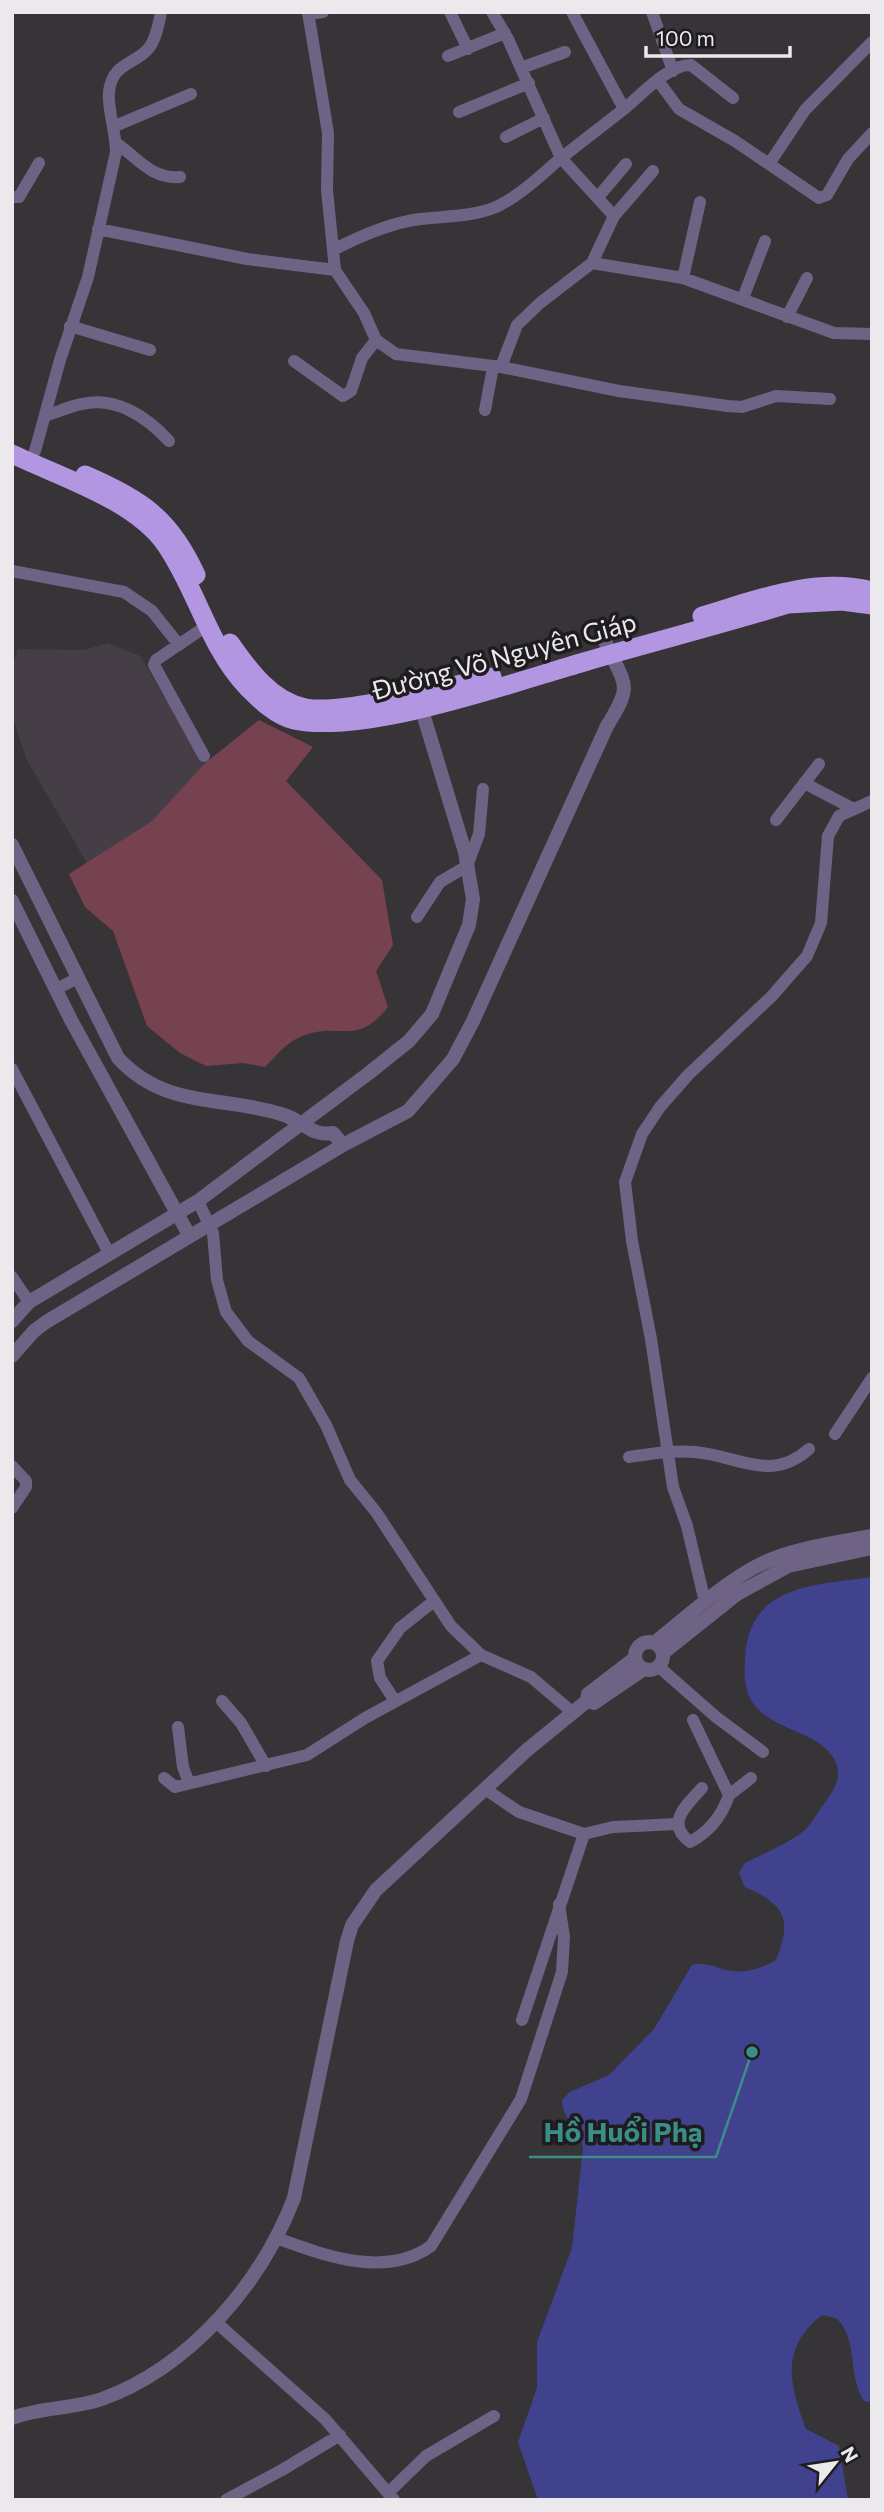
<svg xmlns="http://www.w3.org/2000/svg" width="884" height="2512" viewBox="0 0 884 2512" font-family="Commissioner,sans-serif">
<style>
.built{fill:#463e47}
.green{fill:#76424f}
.water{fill:#41428d}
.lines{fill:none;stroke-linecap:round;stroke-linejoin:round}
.minor{stroke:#6f6385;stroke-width:12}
.tertiary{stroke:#6f6385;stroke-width:14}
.trunk{stroke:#b296e2;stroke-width:19}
.labels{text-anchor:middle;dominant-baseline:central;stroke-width:7;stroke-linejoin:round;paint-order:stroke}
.street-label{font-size:26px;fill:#ebe9ec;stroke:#1e1c1e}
.leader{fill:none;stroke:#3b8d87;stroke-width:2.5}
.callout-dot{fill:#3b8d87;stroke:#1e1c1e;stroke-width:2.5}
.callout-label{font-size:28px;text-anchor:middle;font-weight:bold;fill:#3b8d87;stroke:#1e1c1e;stroke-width:7;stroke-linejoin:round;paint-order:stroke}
</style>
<rect width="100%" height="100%" fill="#373438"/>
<path class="built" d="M 108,643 L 140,656 L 204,764 L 152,821 L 87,863 L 27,760 L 12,716 L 12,667 L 18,649 L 84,650 Z"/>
<path class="green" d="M 259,720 L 313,747 L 286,781 L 382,880 L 393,945 L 376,971 L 388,1007 C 355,1049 339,1019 298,1038 C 286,1043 274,1058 265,1067 L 243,1063 L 206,1066 L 180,1053 L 147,1026 L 113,931 L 85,907 L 69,874 L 152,821 L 204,764 Z"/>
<path class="water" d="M 872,1577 L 872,2402 L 864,2401 C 847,2375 859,2339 836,2318 L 822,2315 C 780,2348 789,2384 806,2429 L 839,2446 L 848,2500 L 538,2500 L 518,2442 L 537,2388 L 537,2342 L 572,2248 L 583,2148 C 580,2129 562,2119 562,2100 L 570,2092 L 609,2075 L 654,2029 L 692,1965 C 703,1961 715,1967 726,1970 C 745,1974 760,1969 776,1960 C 793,1918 784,1904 745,1887 L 739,1873 L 745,1863 C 764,1853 788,1844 805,1830 C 811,1824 816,1815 821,1808 C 836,1788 848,1770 826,1749 C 807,1731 775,1728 757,1708 C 744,1694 744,1677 745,1659 C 748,1584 815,1585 872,1577 Z"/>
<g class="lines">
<path class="minor" d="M 450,12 L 468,49
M 572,12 L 624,109 C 641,95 669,64 691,65 L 733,98
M 652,12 L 673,71
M 308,14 L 323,12
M 448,56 L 505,33
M 521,68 L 565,52
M 659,82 L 679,109 L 735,141 L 819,198 L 827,195 L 848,159 L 872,133
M 624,109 L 561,158 L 614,216 L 653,171
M 459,112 L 529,83
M 115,126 L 191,94
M 506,137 L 544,118
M 116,143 C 138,158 151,179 180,177
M 769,164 L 805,110 L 872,42
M 12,197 L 19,197 L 39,163
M 598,197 L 626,164
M 98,229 L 247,259 L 335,270 L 327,190 L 328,133 L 308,12
M 333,250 C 360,236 389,223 420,219 C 445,216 472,217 496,207 C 520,196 541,175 561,158 L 508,39 L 492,12
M 592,263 L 683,278 L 834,333 L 872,334
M 335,270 L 364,313 L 376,340 L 396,354 L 501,367 L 619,391 L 728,406 L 742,407 L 776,396 L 830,399
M 683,278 L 700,202
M 743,298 L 765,241
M 787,317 L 807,278
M 70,326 L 150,350
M 294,361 L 343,396 L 351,391 L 362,358 L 376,340
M 501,367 L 517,325 L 540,303 L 592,263 L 614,216
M 485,410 L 493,367
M 45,416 C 58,412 70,406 82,404 C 116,396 147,417 169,441
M 35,451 L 60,360 L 88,277 L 116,152 C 116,133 107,107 109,92 C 112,63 134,65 148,49 C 156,40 159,23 161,12
M 12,571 L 124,592 L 152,611 L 179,645
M 204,756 L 154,665 L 156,660 L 208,625
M 804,783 L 852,808
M 776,820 L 819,764
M 417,917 L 440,882 L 467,866 L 479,834 L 483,789
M 56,989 L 78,978
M 12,1069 L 109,1253
M 198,1201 L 213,1233 L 217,1280 L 226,1312 L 248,1341 L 299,1378 L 326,1425 L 350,1480 L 376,1512 L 451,1626 L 481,1655 L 531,1677 L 571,1711
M 12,1277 L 29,1302
M 835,1434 L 872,1378
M 629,1457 C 650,1454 673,1450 695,1452 C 739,1456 771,1483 809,1449
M 12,1466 L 26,1481 L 26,1487 L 12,1508
M 705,1602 L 687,1526 L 673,1487 L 651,1339 L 632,1241 L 625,1182 L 642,1134 L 660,1107 L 688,1075 L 771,997 L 807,956 L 821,923 L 828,836 L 839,816 L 872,801
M 659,1667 L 716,1717 L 763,1752
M 222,1701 L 241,1723 L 266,1766
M 395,1701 L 380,1678 L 377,1661 L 400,1628 L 434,1601
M 693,1720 L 729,1795 C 722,1816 709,1832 690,1842 C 665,1823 686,1806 702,1788
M 178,1727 L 183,1767 L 189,1783
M 164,1778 L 175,1787 L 307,1755 L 365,1718 L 481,1655
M 485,1789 L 519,1812 L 584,1834 L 613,1827 L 677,1824
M 729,1795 L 751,1778
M 522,2020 L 584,1834
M 276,2238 C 324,2255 385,2279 431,2246 L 521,2099 L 562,1972 L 564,1937 L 559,1904
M 217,2323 L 325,2419 L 394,2500
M 389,2492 L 426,2456 L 494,2416
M 226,2500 L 282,2470 L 340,2435"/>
<path class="tertiary" d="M 12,845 L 118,1058 C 166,1110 224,1095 284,1115 C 303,1121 312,1137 333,1133 L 343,1145
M 12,901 L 71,1020 L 189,1235
M 12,1321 L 29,1302 L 198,1201 L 369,1073 L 409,1041 L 432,1014 L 469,925 L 473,899 L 465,852 L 421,707
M 12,1356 L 34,1331 L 46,1322 L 343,1145 L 408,1111 L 453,1059 L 473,1021 L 607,726 C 633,684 626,687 606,644
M635 1656a14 14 0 1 1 28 0a14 14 0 1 1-28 0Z
M 654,1643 C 692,1613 732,1574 777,1557 C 808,1546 840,1542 872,1536
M 663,1653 L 737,1594 L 788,1566 L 872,1548
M 587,1701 L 594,1703 L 644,1669
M 12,2418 C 41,2407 73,2409 102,2399 C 190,2367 261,2284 294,2198 L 347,1941 L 352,1925 L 376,1890 L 527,1750 L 587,1701 L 588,1694 L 635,1658"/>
<path class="trunk" d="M 12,454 C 60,477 135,500 166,545 C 197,590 209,647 247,687 C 260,700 276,716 294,720 C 366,735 511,683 584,662 C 652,642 720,625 788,604 L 842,601 L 872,605
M 85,475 C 141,499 170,518 196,575
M 702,616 C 757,600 814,576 872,591
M 230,643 C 248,669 272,702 306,708 C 343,715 450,686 492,677"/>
</g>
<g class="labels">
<g class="street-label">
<text transform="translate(504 655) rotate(-15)">Đường Võ Nguyên Giáp</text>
</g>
</g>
<path class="leader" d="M752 2052L716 2157H529"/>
<circle class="callout-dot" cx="752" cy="2052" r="7"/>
<g class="callout-label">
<text x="623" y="2142">Hồ Huổi Phạ</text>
</g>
<rect width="884" height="2512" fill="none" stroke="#ebe9ec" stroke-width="28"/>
<g transform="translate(835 2463) rotate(60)" stroke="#1e1c1e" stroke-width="5" paint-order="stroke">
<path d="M0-5L12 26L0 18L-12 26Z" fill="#ebe9ec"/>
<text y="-10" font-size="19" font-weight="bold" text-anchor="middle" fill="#ebe9ec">N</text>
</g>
<path d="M646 46v10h144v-10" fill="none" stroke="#ebe9ec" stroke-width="3.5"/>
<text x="656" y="46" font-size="21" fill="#ebe9ec" stroke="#1e1c1e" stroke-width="5" paint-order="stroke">100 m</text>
</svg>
